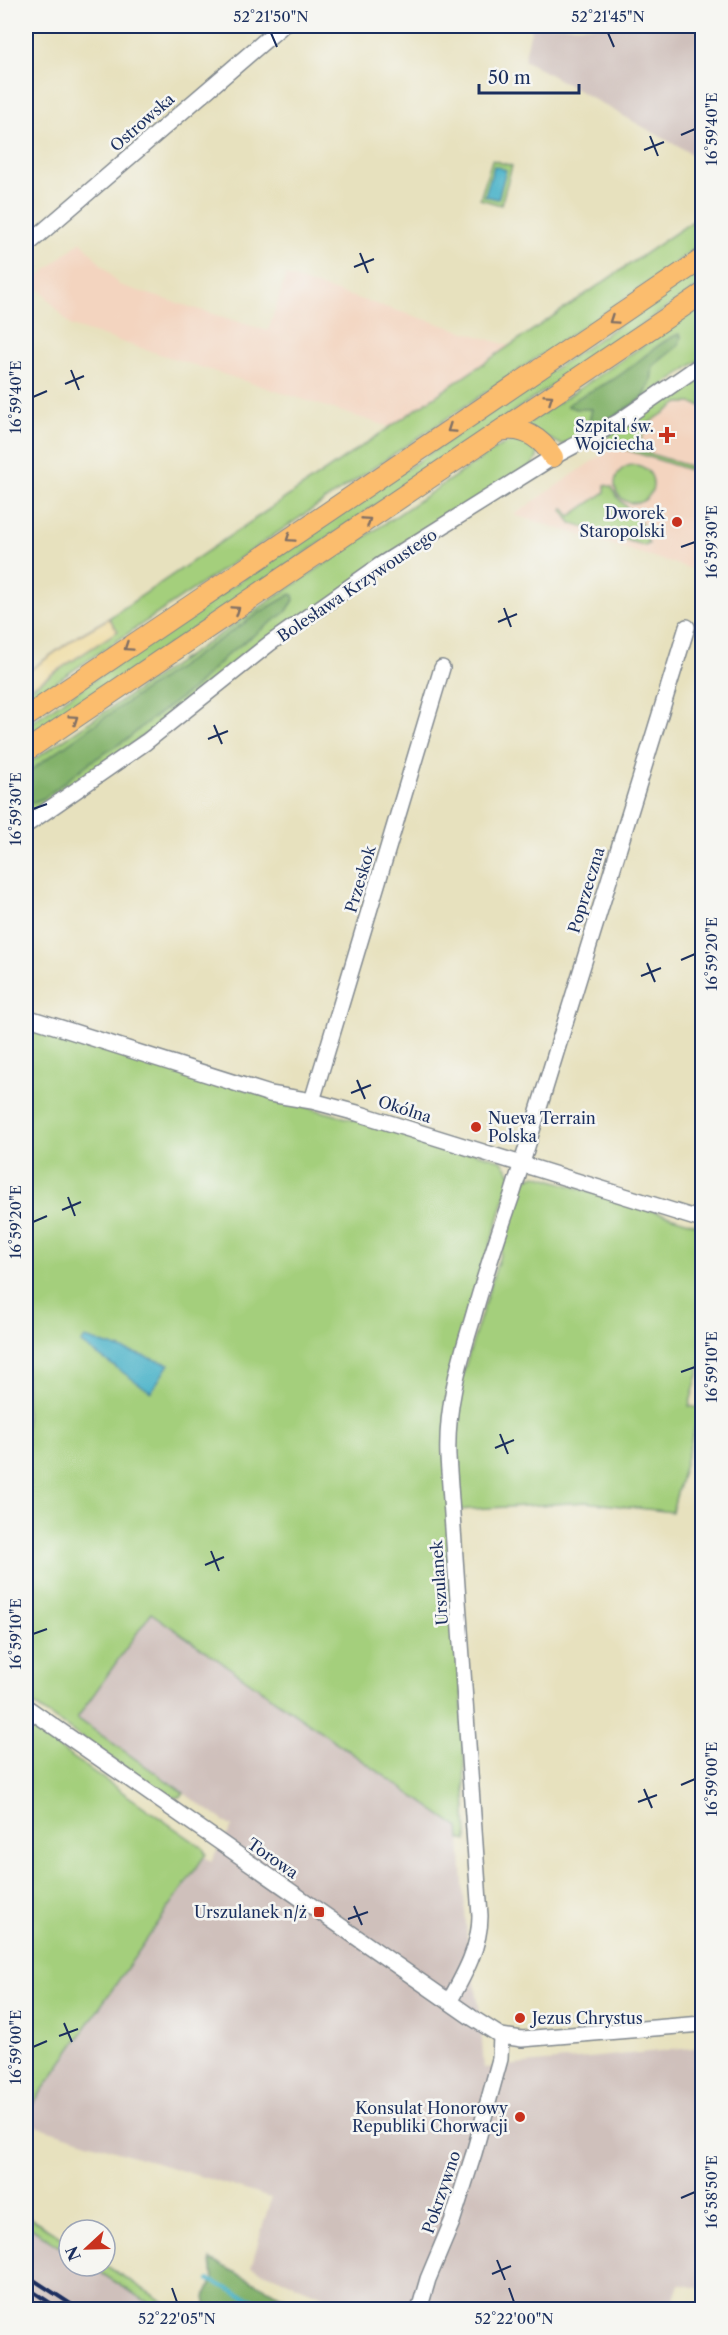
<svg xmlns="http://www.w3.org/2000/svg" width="728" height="2335" viewBox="0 0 728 2335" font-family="'Libre Caslon Text',serif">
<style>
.built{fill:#f3d4bf}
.industrial{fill:#cfc0bb}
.green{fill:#a4cf7b;stroke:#607f6c;stroke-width:1.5}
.forest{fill:#83b26b;stroke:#4f7064;stroke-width:1.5}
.sand{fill:#eeda9e;stroke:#84847e;stroke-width:1.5}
.water{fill:#4bb3c9;stroke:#337194;stroke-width:1.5}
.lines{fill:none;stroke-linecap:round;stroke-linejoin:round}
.stream{stroke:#4bb3c9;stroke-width:4}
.minor-casing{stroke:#81888e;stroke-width:18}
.major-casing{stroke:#81888e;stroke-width:22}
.minor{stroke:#fff;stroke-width:15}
.major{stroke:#fbbd6e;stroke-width:20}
.rail{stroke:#1b2f5e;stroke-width:4}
.oneway{stroke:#806f65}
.ticks{fill:none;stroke:#1b2f5e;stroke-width:2}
.poi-dot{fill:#c8321e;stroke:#f6f6f2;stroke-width:2}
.labels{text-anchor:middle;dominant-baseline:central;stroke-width:5;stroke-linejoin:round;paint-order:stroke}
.street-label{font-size:16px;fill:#1b2f5e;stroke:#f6f6f2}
.poi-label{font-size:16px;fill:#1b2f5e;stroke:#f6f6f2;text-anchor:end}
.neatline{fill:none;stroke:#1b2f5e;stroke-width:2}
.ticks-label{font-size:15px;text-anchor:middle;fill:#1b2f5e}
</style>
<rect width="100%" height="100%" fill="#f6f6f2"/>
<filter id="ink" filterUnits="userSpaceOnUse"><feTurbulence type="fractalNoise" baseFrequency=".0167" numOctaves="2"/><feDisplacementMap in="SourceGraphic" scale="12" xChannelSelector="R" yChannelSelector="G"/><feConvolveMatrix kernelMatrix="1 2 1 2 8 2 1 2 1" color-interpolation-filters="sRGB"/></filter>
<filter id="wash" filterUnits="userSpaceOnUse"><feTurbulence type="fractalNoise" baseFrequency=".008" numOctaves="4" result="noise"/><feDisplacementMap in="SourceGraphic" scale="24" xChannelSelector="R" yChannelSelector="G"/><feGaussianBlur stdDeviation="1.35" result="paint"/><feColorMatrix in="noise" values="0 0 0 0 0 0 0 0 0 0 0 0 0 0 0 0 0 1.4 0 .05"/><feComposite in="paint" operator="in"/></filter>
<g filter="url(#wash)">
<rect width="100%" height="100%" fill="#e7e1be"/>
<path class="built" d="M 81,241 L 119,285 L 268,331 L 286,276 L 510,346 L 390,427 L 71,326 L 33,281 Z
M 702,387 L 702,572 L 514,515 L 607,451 Z"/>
<path class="industrial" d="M 532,26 L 702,26 L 702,160 L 524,60 Z
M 151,1613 L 459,1828 L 467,1937 L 480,2012 L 484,2068 L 702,2047 L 702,2289 L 679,2284 L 671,2309 L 356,2309 L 251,2267 L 271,2198 L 26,2123 L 26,2114 L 50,2077 L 205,1857 L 211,1861 L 232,1827 L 77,1718 Z
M 26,2222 L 69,2251 L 69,2266 L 93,2266 L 160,2309 L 26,2309 Z"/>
<path class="green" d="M 492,160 L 512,166 L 501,205 L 480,199 Z
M 702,215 L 702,243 L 645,285 L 26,702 L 26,691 L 117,631 L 109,618 Z
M 702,269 L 702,284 L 26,742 L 26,726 Z
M 702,306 L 702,358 L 620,415 L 562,445 L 524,426 Z
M 702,375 L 702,406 L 691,403 L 679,403 L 649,423 L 642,436 L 638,450 L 702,470 L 702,474 L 615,446 L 612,448 L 608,440 L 610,433 L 694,378 Z
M 519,439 L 537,450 L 537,458 L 532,465 L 26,818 L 26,765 L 500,446 Z
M615 484a19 19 0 1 1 38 0a19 19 0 1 1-38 0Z
M 605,485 L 612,487 C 617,502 632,509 640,521 C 644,527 645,537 649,544 L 645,546 L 571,523 L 562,510 L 564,508 L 570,516 L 605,492 Z
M 26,1023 L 288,1102 L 501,1160 L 512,1175 L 450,1376 L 467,1841 L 460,1839 L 459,1828 L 151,1613 L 77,1718 L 184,1793 L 180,1797 L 169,1798 L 26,1699 Z
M 536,1175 L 702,1226 L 702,1361 L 689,1406 L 700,1408 L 672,1512 L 586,1502 L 457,1510 L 454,1476 L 458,1389 L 522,1185 L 528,1178 Z
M 26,1725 L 203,1848 L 206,1854 L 26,2114 Z
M 26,2215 L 69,2242 L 69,2253 L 26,2225 Z
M 105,2265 L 175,2309 L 158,2309 L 90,2266 Z"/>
<path class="forest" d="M 679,334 L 681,336 L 679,345 L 653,366 L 651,381 L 644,397 L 595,429 L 589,422 L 592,409 L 576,409 L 567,406 C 580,394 597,389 612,380 C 635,367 654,344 679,334 Z
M 291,594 L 293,595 L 294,600 L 287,611 L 228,654 L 193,689 L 145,724 L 129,738 L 89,763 L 44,798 L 26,805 L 26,774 L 102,719 L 262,611 Z
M 211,2260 L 307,2309 L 207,2309 L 205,2297 L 213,2279 Z"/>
<path class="sand" d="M 109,618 L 118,631 L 26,691 L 26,673 L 78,636 Z"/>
<path class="water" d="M 494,166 L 506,170 L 498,199 L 485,196 Z
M 85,1338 L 169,1364 L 151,1392 L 81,1343 Z"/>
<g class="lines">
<path class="stream" d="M 209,2280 L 248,2298 L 281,2310"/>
</g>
</g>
<g filter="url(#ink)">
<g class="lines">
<g class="minor-casing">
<path id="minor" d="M 26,246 L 282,26
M 26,825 L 146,742 L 269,644 L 379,566 L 553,457 L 620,421 L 702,364
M 26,1017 L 270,1094 L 312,1101 L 357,1113 L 702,1220
M 312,1101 L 442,668
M 26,1707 L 471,2017 L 501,2036 L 522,2039 L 702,2024
M 449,2002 C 464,1975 480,1947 480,1916 L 448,1457 C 446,1410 458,1366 472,1321 C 484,1278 498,1235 513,1192 L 687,627
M 419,2310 L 428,2279 L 452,2222 L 474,2153 L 500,2059 L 501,2036"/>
</g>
<g class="major-casing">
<path id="major" d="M 500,431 C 523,426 541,438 553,457
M 26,717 L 702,259
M 26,751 L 702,294"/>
</g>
<use href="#minor" class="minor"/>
<use href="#major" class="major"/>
<path class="rail" d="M 26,2275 L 80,2310
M 26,2287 L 61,2310"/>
</g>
<defs><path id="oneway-chevron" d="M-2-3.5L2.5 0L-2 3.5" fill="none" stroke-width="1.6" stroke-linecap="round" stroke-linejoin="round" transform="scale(1.5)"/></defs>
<g class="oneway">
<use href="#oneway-chevron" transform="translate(613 320) rotate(146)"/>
<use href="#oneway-chevron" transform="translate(549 398) rotate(-34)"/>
<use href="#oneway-chevron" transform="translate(451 429) rotate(146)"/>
<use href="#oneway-chevron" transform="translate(367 521) rotate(-34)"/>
<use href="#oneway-chevron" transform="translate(290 538) rotate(146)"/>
<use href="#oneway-chevron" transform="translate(236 610) rotate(-34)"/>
<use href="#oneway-chevron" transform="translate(128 647) rotate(146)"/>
<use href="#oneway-chevron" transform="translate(74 719) rotate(-34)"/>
</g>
</g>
<path class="ticks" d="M 271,33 L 277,47M 608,33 L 614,47M 681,135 L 695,129M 650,136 L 658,156M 644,150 L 664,142M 360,253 L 368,273M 354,267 L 374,259M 71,370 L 79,390M 65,384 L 84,376M 33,397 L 47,391M 681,547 L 695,542M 504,608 L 511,627M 498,622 L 517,614M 214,725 L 222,744M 208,739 L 228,731M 33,809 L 47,804M 681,960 L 695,954M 647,963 L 655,982M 641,976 L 661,968M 357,1080 L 365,1099M 351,1093 L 371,1085M 68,1197 L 75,1216M 62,1210 L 81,1202M 33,1222 L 47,1216M 681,1372 L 695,1367M 500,1434 L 508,1454M 495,1448 L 514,1440M 211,1551 L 219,1571M 205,1565 L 224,1557M 33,1634 L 47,1629M 681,1785 L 695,1779M 644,1789 L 652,1808M 638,1802 L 657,1795M 354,1906 L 362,1925M 348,1919 L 368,1912M 64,2023 L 72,2042M 59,2036 L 78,2029M 33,2047 L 47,2041M 681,2198 L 695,2192M 497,2260 L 505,2280M 492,2274 L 511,2266M 172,2288 L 177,2302M 509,2288 L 514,2302"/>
<g class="poi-dot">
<path d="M664 426h6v6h6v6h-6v6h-6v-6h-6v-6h6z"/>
<circle cx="677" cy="522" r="6"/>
<circle cx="476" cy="1127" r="6"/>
<rect x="313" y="1906" width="12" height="12" rx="3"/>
<circle cx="520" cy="2018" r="6"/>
<circle cx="520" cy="2117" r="6"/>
</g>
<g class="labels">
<g class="street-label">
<text transform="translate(142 122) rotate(-41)">Ostrowska</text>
<text transform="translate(357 585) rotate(-34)">Bolesława Krzywoustego</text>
<text transform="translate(360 879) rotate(-73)">Przeskok</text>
<text transform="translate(586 890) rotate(-73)">Poprzeczna</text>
<text transform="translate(405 1109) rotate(18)">Okólna</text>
<text transform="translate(439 1583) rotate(-94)">Urszulanek</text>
<text transform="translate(273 1858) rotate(35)">Torowa</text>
<text transform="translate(441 2192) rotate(-71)">Pokrzywno</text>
</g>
<g class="poi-label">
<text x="654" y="426">Szpital św.<tspan x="654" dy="18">Wojciecha</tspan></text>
<text x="665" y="513">Dworek<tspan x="665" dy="18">Staropolski</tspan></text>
<text x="488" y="1118" text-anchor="start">Nueva Terrain<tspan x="488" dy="18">Polska</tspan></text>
<text x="307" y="1912">Urszulanek n/ż</text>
<text x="532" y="2018" text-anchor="start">Jezus Chrystus</text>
<text x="508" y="2108">Konsulat Honorowy<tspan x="508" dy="18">Republiki Chorwacji</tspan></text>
</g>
</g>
<rect width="728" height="2335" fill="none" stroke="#f6f6f2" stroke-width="66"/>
<g transform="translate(87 2248) rotate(248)"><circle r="28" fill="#f6f6f2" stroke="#9ea6b7" stroke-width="1.5"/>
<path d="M0-4.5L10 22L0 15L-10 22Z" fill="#c8321e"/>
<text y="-9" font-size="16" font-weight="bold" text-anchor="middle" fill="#1b2f5e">N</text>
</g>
<path d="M479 84v9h100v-9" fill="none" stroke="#1b2f5e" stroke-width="3"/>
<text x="488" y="84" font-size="18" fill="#1b2f5e" stroke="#f6f6f2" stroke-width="4.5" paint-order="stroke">50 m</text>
<rect x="33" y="33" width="662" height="2269" class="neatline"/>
<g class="ticks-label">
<text x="271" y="22">52°21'50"N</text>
<text x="608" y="22">52°21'45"N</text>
<text transform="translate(712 129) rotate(-90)" y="5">16°59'40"E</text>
<text transform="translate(16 397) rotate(-90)" y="5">16°59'40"E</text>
<text transform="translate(712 542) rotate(-90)" y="5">16°59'30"E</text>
<text transform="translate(16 809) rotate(-90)" y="5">16°59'30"E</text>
<text transform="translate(712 954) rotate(-90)" y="5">16°59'20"E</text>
<text transform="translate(16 1222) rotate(-90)" y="5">16°59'20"E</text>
<text transform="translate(712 1367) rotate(-90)" y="5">16°59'10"E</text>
<text transform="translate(16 1634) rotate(-90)" y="5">16°59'10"E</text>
<text transform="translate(712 1779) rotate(-90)" y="5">16°59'00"E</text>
<text transform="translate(16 2047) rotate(-90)" y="5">16°59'00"E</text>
<text transform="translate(712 2192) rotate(-90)" y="5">16°58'50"E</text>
<text x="177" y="2324">52°22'05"N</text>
<text x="514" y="2324">52°22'00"N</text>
</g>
</svg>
